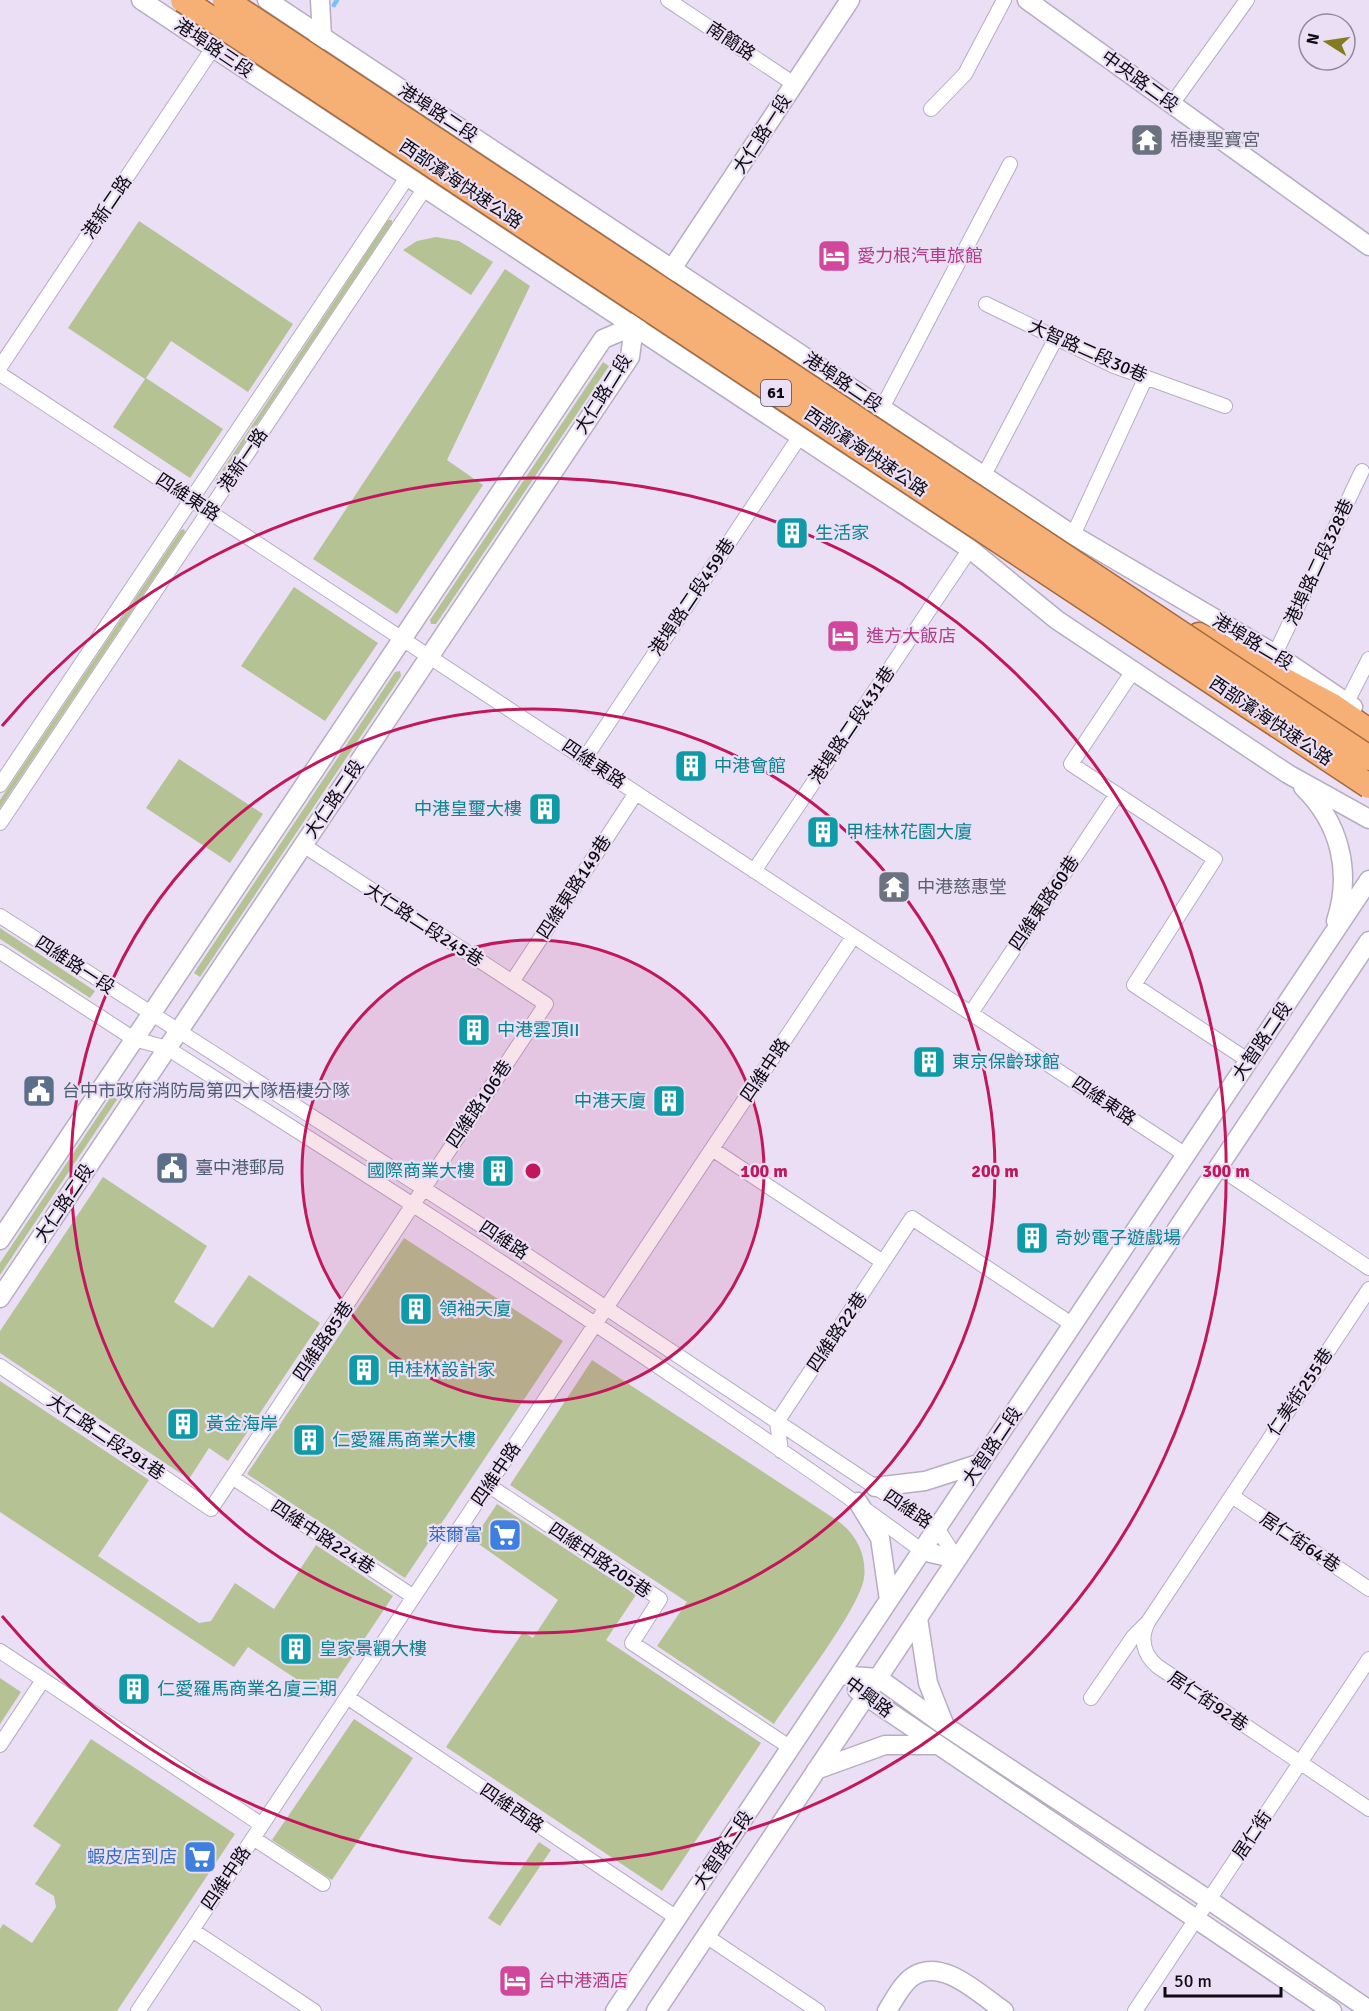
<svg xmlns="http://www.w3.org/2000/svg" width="1369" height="2011" viewBox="0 0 1369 2011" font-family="Signika,'Noto Sans TC',sans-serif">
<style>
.green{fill:#b5c294}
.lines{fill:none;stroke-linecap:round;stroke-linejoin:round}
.stream{stroke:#77c2ef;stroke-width:4.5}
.minor-casing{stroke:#b7adc2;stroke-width:16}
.tertiary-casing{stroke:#b7adc2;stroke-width:21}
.trunk-casing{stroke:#a46a3d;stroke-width:27}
.minor{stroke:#fff;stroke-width:14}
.tertiary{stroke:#fff;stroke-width:18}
.trunk{stroke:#f6b076;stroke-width:24}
.trunk-bridge-casing{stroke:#a46a3d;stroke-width:27;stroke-linecap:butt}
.trunk-bridge{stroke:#f6b076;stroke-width:24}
.ring{fill:none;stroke:#c2185b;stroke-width:3}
.labels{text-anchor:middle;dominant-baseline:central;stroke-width:4.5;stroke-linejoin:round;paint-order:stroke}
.shield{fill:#eadff5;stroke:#504b56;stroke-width:1.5}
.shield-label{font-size:16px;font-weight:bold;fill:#0e0b12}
.street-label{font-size:18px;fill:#0e0b12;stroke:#eadff5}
.worship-label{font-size:18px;fill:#5b616d;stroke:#eadff5;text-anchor:start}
.hotel-label{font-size:18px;fill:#b23c85;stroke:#eadff5;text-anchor:start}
.culture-label{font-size:18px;fill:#0d838f;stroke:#eadff5;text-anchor:start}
.service-label{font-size:18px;fill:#4e5e75;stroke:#eadff5;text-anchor:start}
.shop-label{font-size:18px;fill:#366cbe;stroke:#eadff5;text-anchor:end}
.centre{fill:#c2185b;stroke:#eadff5;stroke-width:3}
.ring-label{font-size:18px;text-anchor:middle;font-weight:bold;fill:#c2185b;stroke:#eadff5;stroke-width:4.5;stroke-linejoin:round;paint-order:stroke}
</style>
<rect width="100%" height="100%" fill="#eadff5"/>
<path class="green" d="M 388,220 L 392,220 L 392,223 L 219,481 L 215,481 Z
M 139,221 L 293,324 L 248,392 L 171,341 L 146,378 L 223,429 L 190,478 L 113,427 L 145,379 L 68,328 Z
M 436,237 L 459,241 L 493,262 L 471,295 L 403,250 L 417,241 Z
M 505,269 L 530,286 L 447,460 L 483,485 L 397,614 L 313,559 Z
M 603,362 L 609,366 L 436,624 L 431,624 L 430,620 Z
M 184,529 L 185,532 L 0,808 L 0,800 L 181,530 Z
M 294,587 L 378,643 L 325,721 L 241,666 Z
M 400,671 L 401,676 L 200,977 L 194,973 L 395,672 Z
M 179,759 L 263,814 L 230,863 L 146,808 Z
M 0,928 L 95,991 L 90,998 L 0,939 Z
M 112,1095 L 118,1098 L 0,1275 L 0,1263 Z
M 103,1177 L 207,1246 L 174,1302 L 213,1328 L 249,1275 L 320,1323 L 228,1461 L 209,1448 L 189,1479 L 0,1353 L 0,1331 Z
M 404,1238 L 563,1341 L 405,1578 L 247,1474 Z
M 592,1360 L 838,1521 C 856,1534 867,1555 864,1578 C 860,1608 794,1693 774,1724 L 657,1646 L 687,1602 L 510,1485 Z
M 0,1381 L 149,1480 L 98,1556 L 199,1623 L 211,1621 L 235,1583 L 274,1609 L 316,1545 L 393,1596 L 325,1698 L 248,1647 L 234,1667 L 0,1512 Z
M 497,1504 L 636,1595 L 606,1640 L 761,1743 L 662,1891 L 446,1747 L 523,1632 L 533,1638 L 558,1600 L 473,1540 Z
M 0,1678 L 21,1692 L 0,1724 Z
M 354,1719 L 413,1758 L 332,1880 L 272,1840 Z
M 91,1739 L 235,1834 L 117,2011 L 0,2011 L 0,1929 L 3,1924 L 32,1943 L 56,1907 L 54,1896 L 35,1884 L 61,1845 L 33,1826 Z
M 539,1842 L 551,1850 L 500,1926 L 488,1918 Z"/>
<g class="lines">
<path class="stream" d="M 334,5 L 337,0"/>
<g class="minor-casing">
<path id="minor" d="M 668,0 L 794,84
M 1172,104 L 1247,0
M 931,109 L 965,74 L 1004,0
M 986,304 L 1114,366 L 1225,406
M 0,367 L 213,48
M 0,374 L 1186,1155
M 882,408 L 1010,164
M 984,475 L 1056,338
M 1073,535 L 1146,377
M 1275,654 L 1362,471
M 1133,671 L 1071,764 L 1215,859 L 1134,985 L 1249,1061
M 1347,702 L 1369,659
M 585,758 L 800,436
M 0,785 L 408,176
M 0,823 L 425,188
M 754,871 L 970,549
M 0,916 L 510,1244 L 937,1528 L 957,1559
M 0,952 L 134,1039 L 167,1048 C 347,1162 526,1276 702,1396 C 776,1447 851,1497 922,1551
M 512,982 L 636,793
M 971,1013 L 1117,794
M 712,1149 L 883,1262
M 1218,1167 L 1369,1268
M 1369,1289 L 1148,1622 C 1140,1638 1143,1654 1157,1666 L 1369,1809
M 0,1366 L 211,1509 L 546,1004 L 303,845
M 781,1451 L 777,1422 L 912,1218 L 1073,1325
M 232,1477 L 414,1597
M 488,1485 L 660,1599 L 632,1643 L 791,1748
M 1232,1496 L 1369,1589
M 0,1651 L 262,1825
M 347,1697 L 677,1918
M 1091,1698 L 1133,1637 L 1147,1623
M 0,1745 L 43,1680
M 253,1838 L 323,1884
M 192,1930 L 314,2011
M 706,1936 L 818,2011
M 138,2011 L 853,937
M 1135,2011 L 1369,1659"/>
</g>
<g class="tertiary-casing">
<path id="tertiary" d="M 141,0 L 970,549 L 1057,620 L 1288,774 L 1369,819
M 267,0 L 1073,535 L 1275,654 L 1353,707
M 1027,0 L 1369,246
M 318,43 L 322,37 L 320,0
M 1303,787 C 1340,823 1352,872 1336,921
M 0,1240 L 603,339 L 634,326
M 0,1298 L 630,357 L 634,326 L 850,0
M 875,1487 L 925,1481 L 981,1463
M 858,1502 L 880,1538 L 889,1600
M 922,1551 L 957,1559
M 918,1618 L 928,1683 L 945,1726
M 839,1675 L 878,1678 L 945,1726 L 1209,1900 L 1369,2010
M 857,1690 L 1332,2011
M 816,1770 L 885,1745 L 938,1745
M 615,2011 L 1369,880
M 656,2011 L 1369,941
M 887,2011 C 894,2000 902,1984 912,1977 C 942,1956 980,1995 1004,2011"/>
</g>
<g class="trunk-casing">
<path id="trunk" d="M 1199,635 L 1331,705 L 1369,731"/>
</g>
<use href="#minor" class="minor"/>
<use href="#tertiary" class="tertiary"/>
<use href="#trunk" class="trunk"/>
<g class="trunk-bridge-casing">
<path id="trunk-bridge" d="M 183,0 L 1369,786
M 225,0 L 1369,758"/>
</g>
<use href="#trunk-bridge" class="trunk-bridge"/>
</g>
<circle cx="533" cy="1171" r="231" fill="#c2185b" fill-opacity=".12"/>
<g class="ring">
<circle cx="533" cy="1171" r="231"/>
<circle cx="533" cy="1171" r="462"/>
<path d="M2 726A693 693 0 1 1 2 1616"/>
</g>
<defs>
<g id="temple-square" transform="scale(1.725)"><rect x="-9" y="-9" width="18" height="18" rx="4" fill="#6b7280" stroke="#eadff5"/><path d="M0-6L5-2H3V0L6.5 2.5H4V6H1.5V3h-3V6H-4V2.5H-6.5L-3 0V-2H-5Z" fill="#fff"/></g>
<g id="hotel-square" transform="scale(1.725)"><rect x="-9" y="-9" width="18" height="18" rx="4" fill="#d1479c" stroke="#eadff5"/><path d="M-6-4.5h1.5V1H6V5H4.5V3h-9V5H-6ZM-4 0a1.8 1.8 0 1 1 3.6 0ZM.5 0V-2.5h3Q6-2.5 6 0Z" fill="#fff"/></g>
<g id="building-square" transform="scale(1.725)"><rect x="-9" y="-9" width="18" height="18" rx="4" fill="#0f9aa8" stroke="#eadff5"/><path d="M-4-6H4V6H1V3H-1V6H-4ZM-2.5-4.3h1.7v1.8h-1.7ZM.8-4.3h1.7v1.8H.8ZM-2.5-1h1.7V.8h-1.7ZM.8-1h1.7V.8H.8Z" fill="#fff"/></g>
<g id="civic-square" transform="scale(1.725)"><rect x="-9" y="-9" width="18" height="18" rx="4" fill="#5c6f8a" stroke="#eadff5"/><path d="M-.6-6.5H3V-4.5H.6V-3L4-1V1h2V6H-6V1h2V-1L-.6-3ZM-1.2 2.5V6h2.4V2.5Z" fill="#fff"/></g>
<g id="supermarket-square" transform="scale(1.725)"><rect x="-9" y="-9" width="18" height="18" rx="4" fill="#3f7fe0" stroke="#eadff5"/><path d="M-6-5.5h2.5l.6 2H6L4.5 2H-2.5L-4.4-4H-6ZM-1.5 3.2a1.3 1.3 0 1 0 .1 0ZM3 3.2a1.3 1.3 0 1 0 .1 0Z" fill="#fff"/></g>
</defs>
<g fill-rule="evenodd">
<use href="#temple-square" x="1147" y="140"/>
<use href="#hotel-square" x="834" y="256"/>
<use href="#building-square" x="792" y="533"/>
<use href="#hotel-square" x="843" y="636"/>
<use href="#building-square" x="691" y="766"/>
<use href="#building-square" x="545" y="809"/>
<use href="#building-square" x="823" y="832"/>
<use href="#temple-square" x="894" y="887"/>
<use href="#building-square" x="474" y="1030"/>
<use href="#building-square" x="929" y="1062"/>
<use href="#civic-square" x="39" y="1091"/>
<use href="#building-square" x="669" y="1101"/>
<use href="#civic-square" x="172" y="1168"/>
<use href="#building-square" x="498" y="1171"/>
<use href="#building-square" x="1032" y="1238"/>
<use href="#building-square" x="416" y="1309"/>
<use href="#building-square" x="364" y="1370"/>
<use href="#building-square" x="183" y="1424"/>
<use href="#building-square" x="309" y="1440"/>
<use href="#supermarket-square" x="505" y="1535"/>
<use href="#building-square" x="296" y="1649"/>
<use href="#building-square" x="134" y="1689"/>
<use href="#supermarket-square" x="200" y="1857"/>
<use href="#hotel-square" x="515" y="1981"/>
</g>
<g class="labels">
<rect class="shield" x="761" y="380" width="30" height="26" rx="4.5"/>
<g class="shield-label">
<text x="776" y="393">61</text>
</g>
<g class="street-label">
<text transform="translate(731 41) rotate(34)">南簡路</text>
<text transform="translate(214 48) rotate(34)">港埠路三段</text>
<text transform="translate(1140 81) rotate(36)">中央路二段</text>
<text transform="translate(438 113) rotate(33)">港埠路二段</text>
<text transform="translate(762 134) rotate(-57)">大仁路一段</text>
<text transform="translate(461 184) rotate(34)">西部濱海快速公路</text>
<text transform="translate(107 207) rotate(-56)">港新二路</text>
<text transform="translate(1088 351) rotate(24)">大智路二段30巷</text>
<text transform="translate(843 382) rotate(34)">港埠路二段</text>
<text transform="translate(603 394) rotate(-58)">大仁路二段</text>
<text transform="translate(866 452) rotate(34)">西部濱海快速公路</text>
<text transform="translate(243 460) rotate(-56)">港新一路</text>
<text transform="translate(188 497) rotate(33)">四維東路</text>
<text transform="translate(1319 562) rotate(-65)">港埠路二段328巷</text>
<text transform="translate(692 597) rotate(-56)">港埠路二段459巷</text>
<text transform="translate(1253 642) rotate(31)">港埠路二段</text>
<text transform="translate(1271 721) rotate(34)">西部濱海快速公路</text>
<text transform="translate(852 725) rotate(-56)">港埠路二段431巷</text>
<text transform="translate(594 764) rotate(34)">四維東路</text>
<text transform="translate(334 799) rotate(-56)">大仁路二段</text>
<text transform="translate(574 887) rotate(-57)">四維東路149巷</text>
<text transform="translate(1044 903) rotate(-56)">四維東路60巷</text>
<text transform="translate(424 925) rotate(33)">大仁路二段245巷</text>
<text transform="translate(75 965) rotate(33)">四維路一段</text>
<text transform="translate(1262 1041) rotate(-56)">大智路二段</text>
<text transform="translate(765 1070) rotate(-56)">四維中路</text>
<text transform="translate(1104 1101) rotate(34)">四維東路</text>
<text transform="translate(479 1104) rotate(-56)">四維路106巷</text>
<text transform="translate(64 1203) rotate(-56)">大仁路二段</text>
<text transform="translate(504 1240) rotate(33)">四維路</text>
<text transform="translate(837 1332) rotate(-56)">四維路22巷</text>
<text transform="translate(323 1341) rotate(-56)">四維路85巷</text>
<text transform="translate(1300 1392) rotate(-56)">仁美街255巷</text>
<text transform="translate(106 1437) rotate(34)">大仁路二段291巷</text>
<text transform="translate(992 1446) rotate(-56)">大智路二段</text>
<text transform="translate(496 1474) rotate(-56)">四維中路</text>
<text transform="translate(908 1509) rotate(34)">四維路</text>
<text transform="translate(323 1537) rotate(33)">四維中路224巷</text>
<text transform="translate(1300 1542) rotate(34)">居仁街64巷</text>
<text transform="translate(600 1560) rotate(34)">四維中路205巷</text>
<text transform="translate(869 1697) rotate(37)">中興路</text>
<text transform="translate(1208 1701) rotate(34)">居仁街92巷</text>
<text transform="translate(512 1808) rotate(34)">四維西路</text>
<text transform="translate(1252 1835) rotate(-56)">居仁街</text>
<text transform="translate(723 1850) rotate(-56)">大智路二段</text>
<text transform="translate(226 1878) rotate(-56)">四維中路</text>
</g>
<g class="worship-label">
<text x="1170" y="140">梧棲聖寶宮</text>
<text x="917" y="887">中港慈惠堂</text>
</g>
<g class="hotel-label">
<text x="857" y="256">愛力根汽車旅館</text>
<text x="866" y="636">進方大飯店</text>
<text x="538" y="1981">台中港酒店</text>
</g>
<g class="culture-label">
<text x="815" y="533">生活家</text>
<text x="714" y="766">中港會館</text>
<text x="522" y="809" text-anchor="end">中港皇璽大樓</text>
<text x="846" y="832">甲桂林花園大廈</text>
<text x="497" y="1030">中港雲頂II</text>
<text x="952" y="1062">東京保齡球館</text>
<text x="646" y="1101" text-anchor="end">中港天廈</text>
<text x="475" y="1171" text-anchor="end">國際商業大樓</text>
<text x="1055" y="1238">奇妙電子遊戲場</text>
<text x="439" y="1309">領袖天廈</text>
<text x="387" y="1370">甲桂林設計家</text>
<text x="206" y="1424">黃金海岸</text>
<text x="332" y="1440">仁愛羅馬商業大樓</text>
<text x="319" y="1649">皇家景觀大樓</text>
<text x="157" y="1689">仁愛羅馬商業名廈三期</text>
</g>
<g class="service-label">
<text x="62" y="1091">台中市政府消防局第四大隊梧棲分隊</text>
<text x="195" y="1168">臺中港郵局</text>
</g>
<g class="shop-label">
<text x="482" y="1535">萊爾富</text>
<text x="177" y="1857">蝦皮店到店</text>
</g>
</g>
<circle cx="533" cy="1171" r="9" class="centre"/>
<g class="ring-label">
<text x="764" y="1177">100 m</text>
<text x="995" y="1177">200 m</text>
<text x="1226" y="1177">300 m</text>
</g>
<g transform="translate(1327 42) rotate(282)"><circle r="28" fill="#eadff5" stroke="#928a9a" stroke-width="1.5"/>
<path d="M0-4.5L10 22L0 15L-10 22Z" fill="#827b21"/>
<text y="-9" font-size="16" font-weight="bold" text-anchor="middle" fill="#0e0b12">N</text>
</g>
<path d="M1165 1987v9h116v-9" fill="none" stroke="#0e0b12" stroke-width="3"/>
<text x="1174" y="1987" font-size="18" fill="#0e0b12" stroke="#eadff5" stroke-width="4.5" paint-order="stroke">50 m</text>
</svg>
